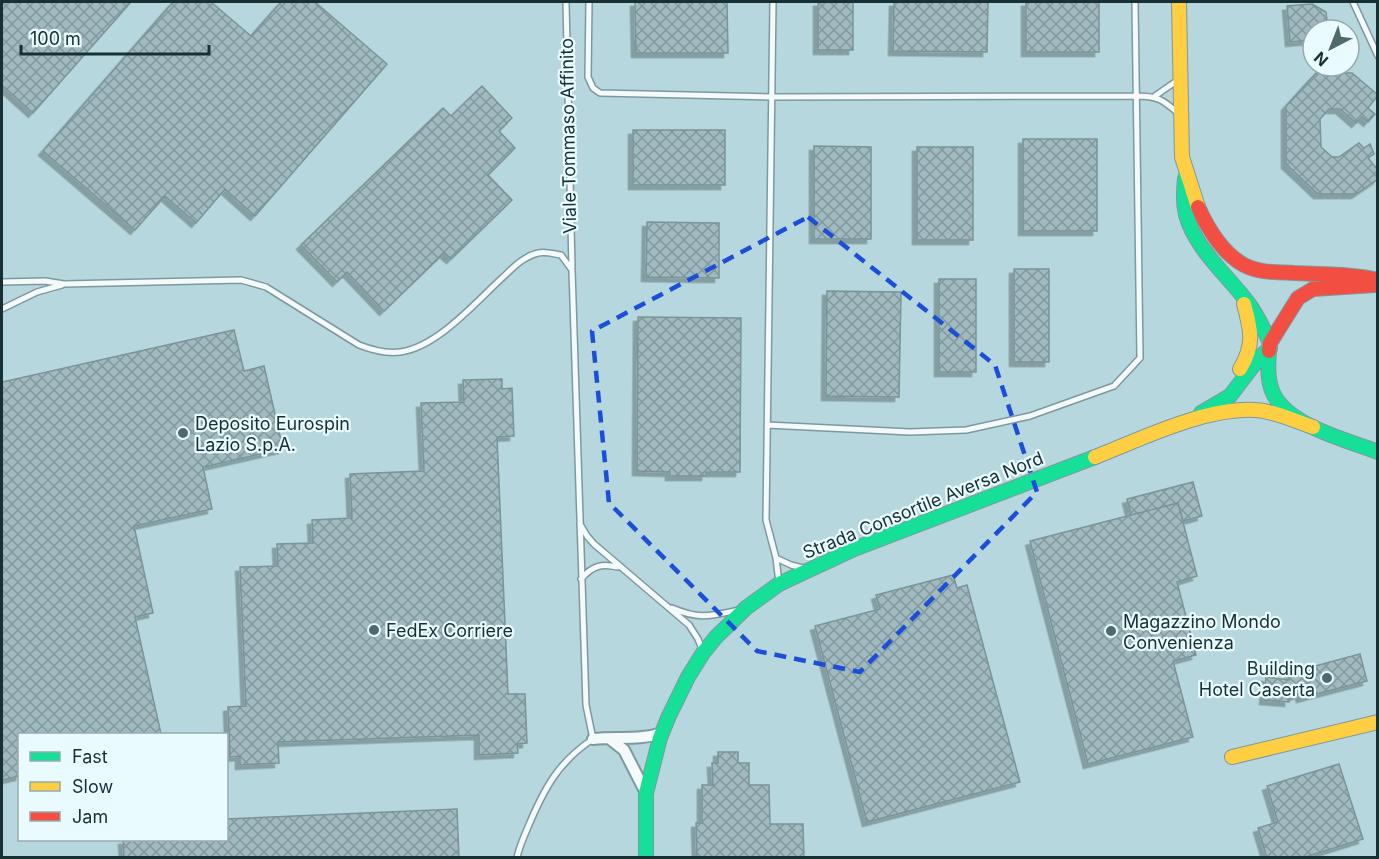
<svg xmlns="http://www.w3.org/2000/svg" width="1379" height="859" viewBox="0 0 1379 859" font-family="Inter,sans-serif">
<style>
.building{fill:url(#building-cross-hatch);stroke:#7a9499;stroke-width:1.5;filter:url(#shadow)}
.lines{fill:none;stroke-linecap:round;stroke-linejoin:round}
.lane-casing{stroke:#7e999e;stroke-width:8}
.street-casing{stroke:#7e999e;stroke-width:14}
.fast-casing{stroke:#7e999e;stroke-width:16}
.slow-casing{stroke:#7e999e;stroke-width:16}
.jam-casing{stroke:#7e999e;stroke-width:16}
.lane{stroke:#f4f9fa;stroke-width:5}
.street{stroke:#f4f9fa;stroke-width:10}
.fast{stroke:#16e098;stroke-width:14}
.slow{stroke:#ffcf43;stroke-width:14}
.jam{stroke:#f24e42;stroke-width:14}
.marked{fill:none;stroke:#1d4ed8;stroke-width:4.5;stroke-dasharray:12 8;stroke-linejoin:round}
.poi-dot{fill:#4f6a6f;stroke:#eafbff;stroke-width:2}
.labels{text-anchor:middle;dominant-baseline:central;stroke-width:4.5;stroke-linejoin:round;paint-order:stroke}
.street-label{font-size:18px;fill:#173034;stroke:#eafbff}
.poi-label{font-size:18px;fill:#173034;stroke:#eafbff;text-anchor:start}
</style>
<defs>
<pattern id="building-cross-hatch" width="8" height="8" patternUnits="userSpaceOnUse" patternTransform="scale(1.5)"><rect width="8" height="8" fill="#a0babf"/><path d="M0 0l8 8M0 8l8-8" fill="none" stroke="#81989c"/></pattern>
<filter id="shadow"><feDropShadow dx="-4.5" dy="4.5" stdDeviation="0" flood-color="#0004"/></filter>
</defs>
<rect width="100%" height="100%" fill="#b6d7dd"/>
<path class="building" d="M 2,2 L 131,2 L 33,113 L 2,85 Z
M 173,2 L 211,2 L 251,36 L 281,2 L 315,2 L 387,64 L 255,216 L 225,189 L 196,223 L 165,196 L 135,230 L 43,151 Z
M 635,2 L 727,2 L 728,53 L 636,53 Z
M 818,2 L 853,2 L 853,50 L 818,50 Z
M 894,2 L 988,2 L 987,52 L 893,51 Z
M 1026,2 L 1099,2 L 1099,52 L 1026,52 Z
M 1312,4 L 1326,12 L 1328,30 L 1313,30 L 1313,40 L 1290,42 L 1287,6 Z
M 1316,73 L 1352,73 L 1378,95 L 1368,108 L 1375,114 L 1368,122 L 1362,117 L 1356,123 L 1340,109 L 1329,109 L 1320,119 L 1321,147 L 1332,157 L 1339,157 L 1359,143 L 1364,148 L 1370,144 L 1374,154 L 1368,158 L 1378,170 L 1378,179 L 1356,194 L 1318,194 L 1286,164 L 1286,106 Z
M 482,86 L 512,118 L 499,131 L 515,148 L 488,175 L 512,200 L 451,259 L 444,253 L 384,311 L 347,272 L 337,282 L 301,245 L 443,108 L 451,116 Z
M 633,130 L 725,130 L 725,185 L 633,185 Z
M 1023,139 L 1097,139 L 1097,231 L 1023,231 Z
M 814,146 L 871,147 L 871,239 L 814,239 Z
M 917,147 L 973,147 L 973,240 L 917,240 Z
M 647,222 L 719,223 L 719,278 L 646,277 Z
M 1014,269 L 1049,269 L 1049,362 L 1014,362 Z
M 939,279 L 976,279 L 976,372 L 939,372 Z
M 827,291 L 901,292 L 899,397 L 826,396 Z
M 638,317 L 741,318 L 740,472 L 706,472 L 706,476 L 670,476 L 670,472 L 637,471 Z
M 234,330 L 244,371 L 264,366 L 283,449 L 203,467 L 212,509 L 134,526 L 153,613 L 135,617 L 161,734 L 20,734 L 20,776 L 2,780 L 2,382 Z
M 502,379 L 502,389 L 512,388 L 514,436 L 497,437 L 508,694 L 525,694 L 527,743 L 517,744 L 518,753 L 479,755 L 479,735 L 278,742 L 279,763 L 240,765 L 240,756 L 230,757 L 228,707 L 246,706 L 240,567 L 278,566 L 277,544 L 313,543 L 312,520 L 352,518 L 350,474 L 424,471 L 421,403 L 464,402 L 463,380 Z
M 1193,482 L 1202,516 L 1183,521 L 1178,503 L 1131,515 L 1127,499 Z
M 1178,503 L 1197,576 L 1177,582 L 1196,655 L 1173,661 L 1193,737 L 1088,764 L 1030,541 Z
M 953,575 L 957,588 L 967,585 L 1020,782 L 867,822 L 815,626 L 880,609 L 876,595 Z
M 1360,654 L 1367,681 L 1301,698 L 1300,694 L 1289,697 L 1289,702 L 1264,700 L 1266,677 L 1289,680 L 1289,673 Z
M 718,752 L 738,752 L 738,763 L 749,763 L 749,785 L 769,785 L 770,824 L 803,824 L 804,858 L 697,858 L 696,823 L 702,823 L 702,785 L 713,785 L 712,763 L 718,763 Z
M 1339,764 L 1363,839 L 1302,858 L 1267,858 L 1258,828 L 1278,822 L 1267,786 Z
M 457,809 L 459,858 L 124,858 L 123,840 L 226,840 L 226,819 Z"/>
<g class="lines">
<g class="lane-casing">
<path id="lane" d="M 566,2 L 572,268
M 589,2 L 588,77 L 593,88 L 600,93 L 771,97 L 1136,96 C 1157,96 1162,99 1178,113
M 773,2 L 766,520 L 776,558 L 779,583
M 1353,2 L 1378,56
M 1155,96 L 1178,80
M 2,282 L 45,281 L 64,284 L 241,280 L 266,287 L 359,345 C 372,350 385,354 400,352 C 437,347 474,304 501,279 C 512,269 522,257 538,253 C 545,251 554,254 561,255 L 572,270 L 586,705 L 593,739 C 558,762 544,789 528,827 C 524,837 519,847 517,858
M 2,309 L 37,292 L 62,285
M 767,425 L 910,432 L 966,430 L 1030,416 L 1114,386 L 1140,358 L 1135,2
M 580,524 L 587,536 L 594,544 L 689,625 L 698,639 L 702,649
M 776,558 L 791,565 L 803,568
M 581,579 C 592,566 602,563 617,567
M 672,608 C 700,620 710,616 739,610"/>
</g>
<g class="street-casing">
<path id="street" d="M 593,739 C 616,736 639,741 662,733
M 610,739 L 624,750 L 646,793"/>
</g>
<g class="fast-casing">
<path id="fast" d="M 1185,178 C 1184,191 1183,202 1186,215 C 1195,248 1225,273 1245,299 C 1256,312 1263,327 1270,343
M 1269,351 C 1268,364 1267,380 1273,393 C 1288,426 1347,440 1378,452
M 1201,413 L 1230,396 L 1259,358 L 1270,348
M 646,858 L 646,793 L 660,738 L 668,718 L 688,677 L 703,653 L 716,637 L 746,608 L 779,584 L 854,549 L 1095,457"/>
</g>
<g class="slow-casing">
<path id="slow" d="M 1179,2 L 1182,157 L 1198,207
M 1240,369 C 1255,344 1251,330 1244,304
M 1095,457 C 1141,439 1206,407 1255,410 C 1274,411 1295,421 1313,427
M 1232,757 L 1378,722"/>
</g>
<g class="jam-casing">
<path id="jam" d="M 1198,207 C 1208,229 1222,253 1244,265 C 1259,273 1277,272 1294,273 C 1322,274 1351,274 1378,280
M 1269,351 L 1270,343 L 1298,298 L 1313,289 L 1375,285"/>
</g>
<use href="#lane" class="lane"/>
<use href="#street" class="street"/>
<use href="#fast" class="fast"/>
<use href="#slow" class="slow"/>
<use href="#jam" class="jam"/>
</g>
<path class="marked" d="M 808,217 L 995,365 L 1037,492 L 860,672 L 757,651 L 609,503 L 592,331 Z"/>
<g class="poi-dot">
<circle cx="183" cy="433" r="6"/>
<circle cx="374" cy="630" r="6"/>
<circle cx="1111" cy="631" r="6"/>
<circle cx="1327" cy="678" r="6"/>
</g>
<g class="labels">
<g class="street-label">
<text transform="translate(568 136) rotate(-91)">Viale Tommaso Affinito</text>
<text transform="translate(923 505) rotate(-22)">Strada Consortile Aversa Nord</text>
</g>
<g class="poi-label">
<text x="195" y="423">Deposito Eurospin<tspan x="195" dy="21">Lazio S.p.A.</tspan></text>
<text x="1123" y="621">Magazzino Mondo<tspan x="1123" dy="21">Convenienza</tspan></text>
<text x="386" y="630">FedEx Corriere</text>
<text x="1315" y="668" text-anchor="end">Building<tspan x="1315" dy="21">Hotel Caserta</tspan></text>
</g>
</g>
<rect width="1379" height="859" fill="none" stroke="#173034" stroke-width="6"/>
<rect x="18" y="733" width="210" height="108" fill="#eafbff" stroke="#96aaae" stroke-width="1.5"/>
<rect x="30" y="752" width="30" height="9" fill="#16e098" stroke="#96aaae" stroke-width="1.5"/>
<text x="72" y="763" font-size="18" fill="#173034">Fast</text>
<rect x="30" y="782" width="30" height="9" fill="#ffcf43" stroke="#96aaae" stroke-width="1.5"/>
<text x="72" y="793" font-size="18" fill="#173034">Slow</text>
<rect x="30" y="812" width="30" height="9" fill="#f24e42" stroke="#96aaae" stroke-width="1.5"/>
<text x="72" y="823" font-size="18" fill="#173034">Jam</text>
<g transform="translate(1331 48) rotate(222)"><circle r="28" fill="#eafbff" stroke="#96aaae" stroke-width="1.5"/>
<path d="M0-4.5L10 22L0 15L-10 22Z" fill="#4f6a6f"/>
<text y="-9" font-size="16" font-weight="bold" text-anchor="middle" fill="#173034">N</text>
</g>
<path d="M21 45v9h188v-9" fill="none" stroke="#173034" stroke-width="3"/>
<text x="30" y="45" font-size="18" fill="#173034" stroke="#eafbff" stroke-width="4.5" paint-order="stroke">100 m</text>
</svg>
